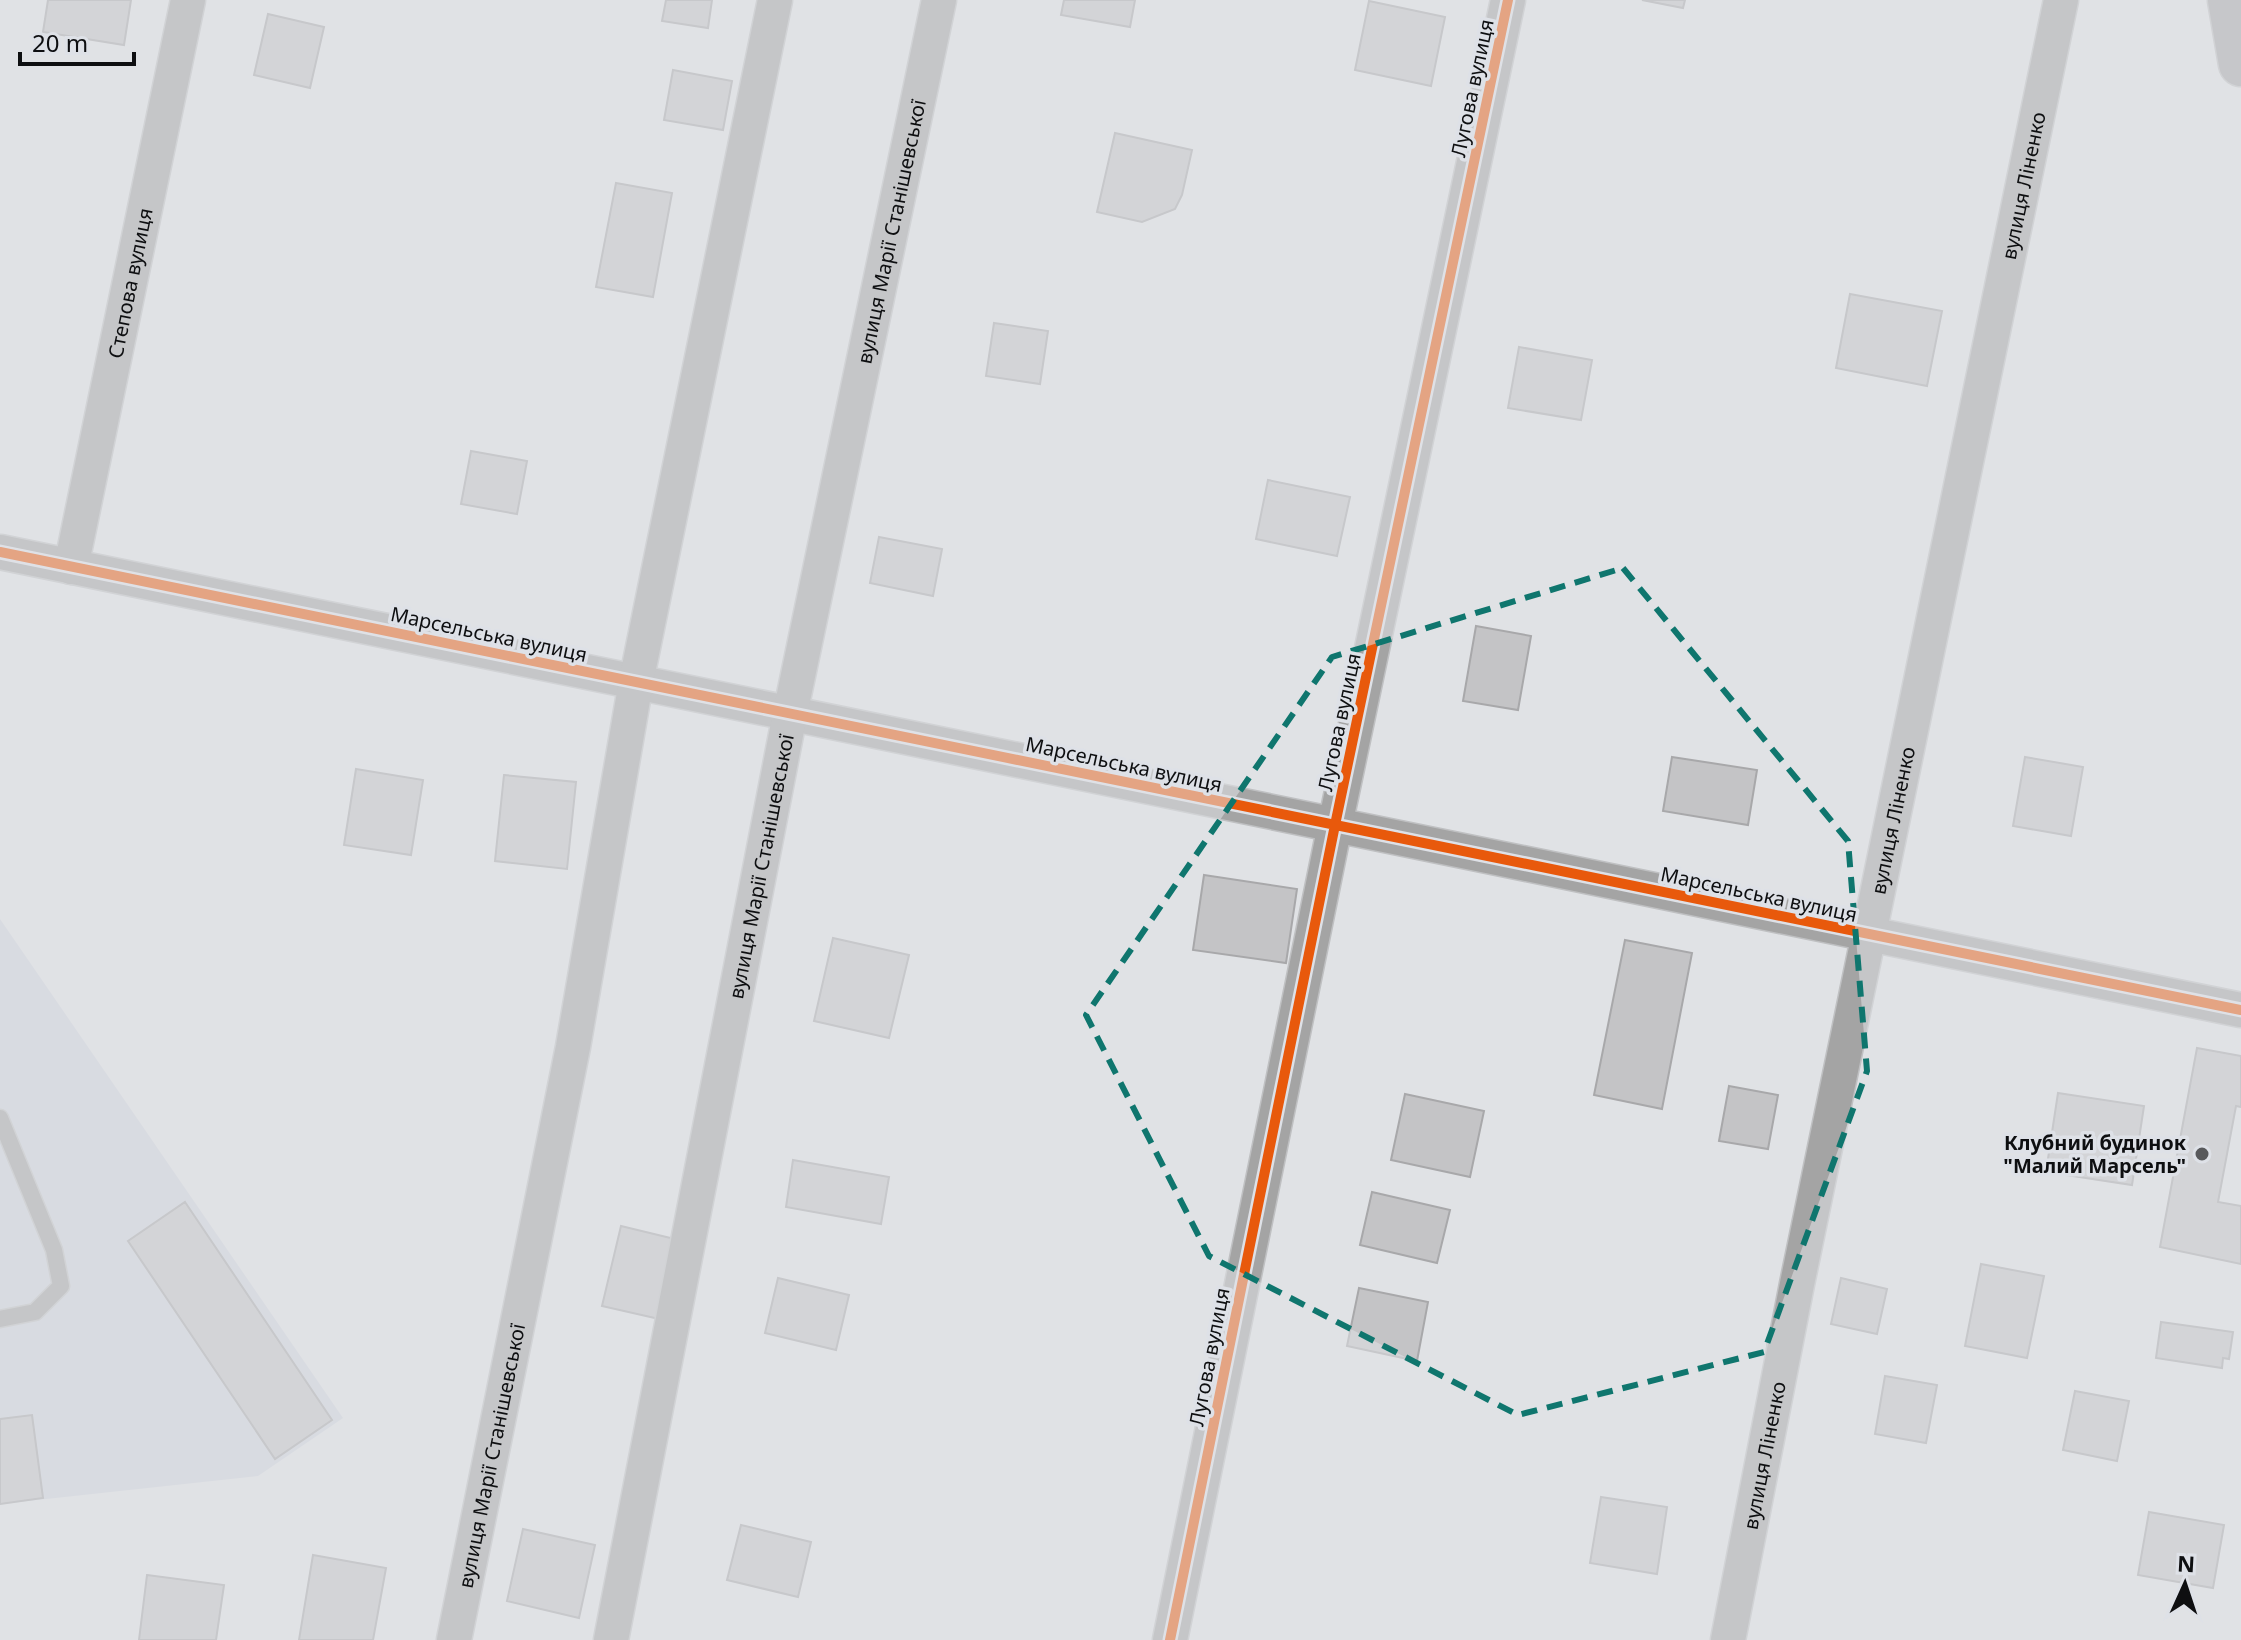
<svg xmlns="http://www.w3.org/2000/svg" width="2241" height="1640" viewBox="0 0 2241 1640" font-family="'Noto Sans',sans-serif">
<style>
.built{fill:#cfd3db}
.building{fill:#c4c4c6;stroke:#a8a8aa;stroke-width:2}
.lines{fill:none;stroke-linecap:round;stroke-linejoin:round}
.service-casing{stroke:#bfc0c2;stroke-width:19}
.minor-casing{stroke:#bfc0c2;stroke-width:37}
.primary-casing{stroke:#bfc0c2;stroke-width:47}
.service{stroke:#a4a4a4;stroke-width:16}
.minor{stroke:#a4a4a4;stroke-width:34}
.primary{stroke:#a7a6a8;stroke-width:44}
.cycleway-casing{stroke:#dee1e7;stroke-width:15}
.cycleway{stroke:#e8590c;stroke-width:10}
.marked{fill:none;stroke:#0f766e;stroke-width:6;stroke-dasharray:16 10;stroke-linejoin:round}
.poi-dot{fill:#58595b;stroke:#dee1e7;stroke-width:3}
.labels{text-anchor:middle;dominant-baseline:central;stroke-width:7;stroke-linejoin:round;paint-order:stroke}
.street-label{font-size:20px;fill:#0e0f11;stroke:#dee1e7}
.poi-label{font-size:20px;font-weight:bold;fill:#0e0f11;stroke:#dee1e7;text-anchor:end}
</style>
<rect width="100%" height="100%" fill="#e0e2e5"/>
<path class="built" d="M 0,919 L 343,1418 L 258,1476 L 0,1504 Z"/>
<path class="building" d="M 48,0 L 131,0 L 124,45 L 43,32 Z
M 666,0 L 712,0 L 708,28 L 662,21 Z
M 1064,0 L 1135,0 L 1130,27 L 1061,15 Z
M 1642,0 L 1685,0 L 1683,8 Z
M 1369,1 L 1445,17 L 1431,86 L 1355,70 Z
M 268,14 L 324,27 L 310,88 L 254,75 Z
M 673,70 L 732,81 L 723,130 L 664,120 Z
M 1115,133 L 1192,150 L 1182,195 L 1175,209 L 1142,222 L 1097,212 Z
M 616,183 L 672,193 L 653,297 L 596,287 Z
M 1850,294 L 1942,311 L 1927,386 L 1836,368 Z
M 994,323 L 1048,331 L 1040,384 L 986,376 Z
M 1519,347 L 1592,360 L 1581,420 L 1508,408 Z
M 471,451 L 527,461 L 517,514 L 461,504 Z
M 1268,480 L 1350,497 L 1337,556 L 1256,539 Z
M 879,537 L 942,549 L 933,596 L 870,583 Z
M 1476,626 L 1531,636 L 1518,710 L 1463,701 Z
M 1672,757 L 1757,770 L 1748,825 L 1663,811 Z
M 2025,757 L 2083,767 L 2071,836 L 2013,826 Z
M 356,769 L 423,780 L 411,855 L 344,845 Z
M 504,775 L 576,782 L 567,869 L 495,861 Z
M 1204,875 L 1297,889 L 1286,963 L 1193,950 Z
M 833,938 L 909,955 L 889,1038 L 814,1021 Z
M 1625,940 L 1692,953 L 1662,1109 L 1594,1095 Z
M 2197,1048 L 2241,1056 L 2241,1107 L 2236,1106 L 2218,1202 L 2241,1206 L 2241,1264 L 2160,1247 Z
M 1729,1086 L 1778,1095 L 1768,1149 L 1719,1141 Z
M 2058,1093 L 2144,1106 L 2132,1185 L 2046,1172 Z
M 1405,1094 L 1484,1111 L 1470,1177 L 1391,1160 Z
M 793,1160 L 889,1177 L 881,1224 L 786,1207 Z
M 1372,1192 L 1450,1210 L 1437,1263 L 1360,1245 Z
M 185,1202 L 332,1420 L 275,1459 L 128,1241 Z
M 621,1226 L 687,1242 L 668,1321 L 602,1306 Z
M 1981,1264 L 2044,1276 L 2027,1358 L 1965,1346 Z
M 778,1278 L 849,1295 L 836,1350 L 765,1333 Z
M 1841,1278 L 1887,1289 L 1877,1334 L 1831,1324 Z
M 1359,1288 L 1428,1302 L 1417,1361 L 1347,1346 Z
M 2161,1322 L 2233,1332 L 2229,1359 L 2223,1358 L 2222,1368 L 2156,1358 Z
M 1885,1376 L 1937,1385 L 1926,1443 L 1875,1434 Z
M 2075,1391 L 2129,1401 L 2117,1461 L 2063,1450 Z
M 32,1415 L 43,1498 L 0,1504 L 0,1419 Z
M 1601,1497 L 1667,1507 L 1657,1574 L 1590,1563 Z
M 2149,1512 L 2224,1525 L 2213,1588 L 2138,1575 Z
M 741,1525 L 811,1542 L 798,1597 L 727,1580 Z
M 523,1529 L 595,1545 L 579,1618 L 507,1601 Z
M 313,1555 L 386,1568 L 373,1640 L 299,1640 Z
M 147,1575 L 224,1585 L 216,1640 L 139,1640 Z"/>
<g class="lines">
<g class="service-casing">
<path id="service" d="M 0,1118 L 54,1250 L 61,1286 L 35,1312 L 0,1319"/>
</g>
<g class="minor-casing">
<g id="minor">
<path d="M 0,552 L 2241,1010"/>
<path id="s1" d="M 71,567 L 188,0"/>
<path id="s2" d="M 454,1640 L 573,1047 L 636,682 L 775,0"/>
<path id="s3" d="M 611,1640 L 790,714 L 939,0"/>
<path d="M 1170,1640 L 1335,825 L 1508,0"/>
<path id="s4" d="M 1728,1640 L 1797,1284 L 2061,0"/>
</g>
</g>
<g class="primary-casing">
<path id="primary" d="M 2230,0 L 2241,64"/>
</g>
<use href="#service" class="service"/>
<use href="#minor" class="minor"/>
<use href="#primary" class="primary"/>
<g class="cycleway-casing">
<path id="cycleway" d="M 0,552 L 2241,1010
M 1170,1640 L 1335,825 L 1508,0"/>
</g>
<use href="#cycleway" class="cycleway"/>
</g>
<path d="M0 0H2241V1640H0ZM 1623,568 L 1848,841 L 1867,1071 L 1764,1352 L 1518,1415 L 1209,1256 L 1086,1015 L 1332,657 Z" fill="#e0e2e5" fill-opacity=".55" fill-rule="evenodd"/>
<path class="marked" d="M 1623,568 L 1848,841 L 1867,1071 L 1764,1352 L 1518,1415 L 1209,1256 L 1086,1015 L 1332,657 Z"/>
<circle class="poi-dot" cx="2202" cy="1154" r="8"/>
<g class="labels">
<g class="street-label">
<text transform="translate(1472 88) rotate(-78)">Лугова вулиця</text>
<text stroke="none"><textPath href="#s4" startOffset="1484">вулиця Ліненко</textPath></text>
<text stroke="none"><textPath href="#s3" startOffset="1436">вулиця Марії Станішевської</textPath></text>
<text stroke="none"><textPath href="#s1" startOffset="290">Степова вулиця</textPath></text>
<text transform="translate(489 634) rotate(12)">Марсельська вулиця</text>
<text transform="translate(1339 722) rotate(-78)">Лугова вулиця</text>
<text transform="translate(1124 764) rotate(12)">Марсельська вулиця</text>
<text stroke="none"><textPath href="#s4" startOffset="836">вулиця Ліненко</textPath></text>
<text stroke="none"><textPath href="#s3" startOffset="788">вулиця Марії Станішевської</textPath></text>
<text transform="translate(1759 894) rotate(12)">Марсельська вулиця</text>
<text transform="translate(1209 1357) rotate(-79)">Лугова вулиця</text>
<text stroke="none"><textPath href="#s4" startOffset="188">вулиця Ліненко</textPath></text>
<text stroke="none"><textPath href="#s2" startOffset="188">вулиця Марії Станішевської</textPath></text>
</g>
<g class="poi-label">
<text x="2186" y="1142">Клубний будинок<tspan x="2186" dy="23">"Малий Марсель"</tspan></text>
</g>
</g>
<g transform="translate(2185 1584) rotate(3)" stroke="#dee1e7" stroke-width="6" paint-order="stroke">
<path d="M0-6L14 30L0 20L-14 30Z" fill="#0e0f11"/>
<text y="-12" font-size="22" font-weight="bold" text-anchor="middle" fill="#0e0f11">N</text>
</g>
<path d="M20 52v12h114v-12" fill="none" stroke="#0e0f11" stroke-width="4"/>
<text x="32" y="52" font-size="24" fill="#0e0f11" stroke="#dee1e7" stroke-width="6" paint-order="stroke">20 m</text>
</svg>
